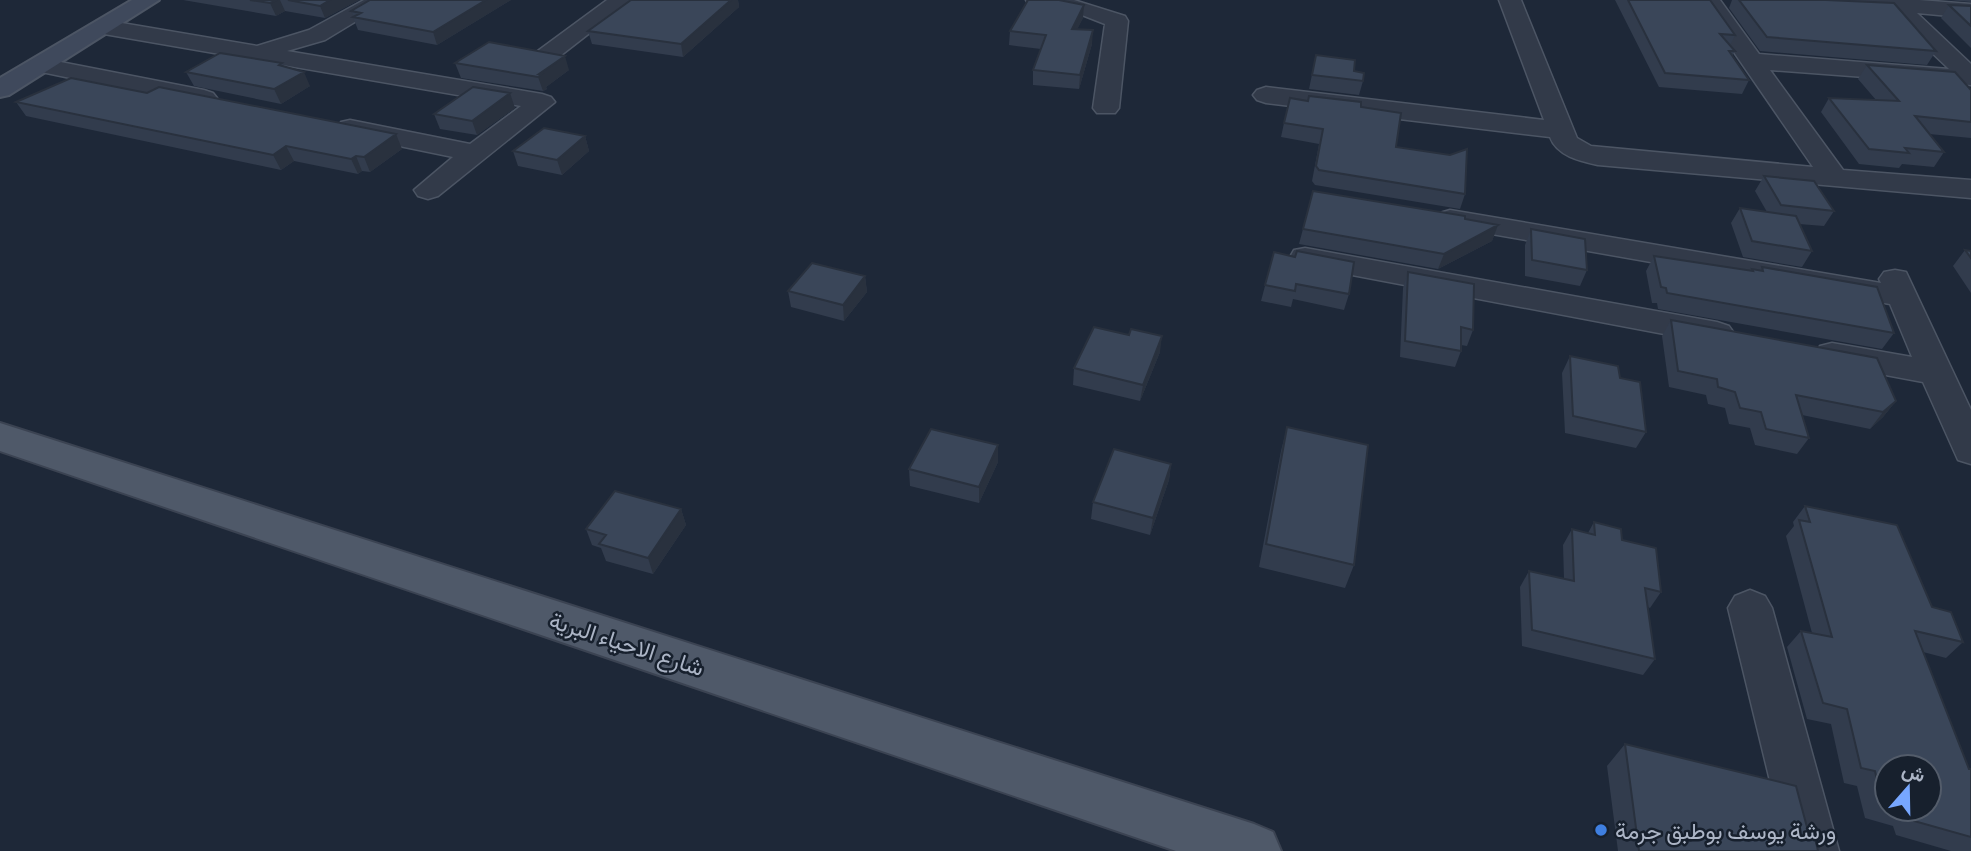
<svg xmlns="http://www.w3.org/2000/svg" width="1971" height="851" viewBox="0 0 1971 851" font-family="Barlow,Vazirmatn,sans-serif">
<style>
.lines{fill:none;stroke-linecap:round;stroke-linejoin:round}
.street-casing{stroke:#4c5564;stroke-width:3}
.secondary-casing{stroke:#4c5564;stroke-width:4}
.primary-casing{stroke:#3b4352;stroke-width:4}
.street{fill:#323a49;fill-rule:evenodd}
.secondary{fill:#3f495c;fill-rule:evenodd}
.primary{fill:#4f5969;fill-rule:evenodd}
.wall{fill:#323c4d;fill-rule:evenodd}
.shaded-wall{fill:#29313e}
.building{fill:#3a4659;stroke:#29313e;stroke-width:2}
.shop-dot{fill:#3f7fe0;stroke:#17202d;stroke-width:2.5}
.labels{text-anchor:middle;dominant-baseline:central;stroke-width:5;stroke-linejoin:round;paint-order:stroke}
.near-street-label{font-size:23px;fill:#acb5c6;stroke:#17202d}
.near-poi-label{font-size:23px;fill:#acb5c6;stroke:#17202d;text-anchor:start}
</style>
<rect width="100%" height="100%" fill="#1e2838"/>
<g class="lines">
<g class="street-casing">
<path id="street" d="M 364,0 L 391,0 L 325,40 L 287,51 L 542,94 L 551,97 L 555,102 L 438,196 L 428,199 L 418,196 L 414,190 L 453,157 L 341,134 L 337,128 L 341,122 L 350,120 L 470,144 L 521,106 L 104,34 L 93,27 L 104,20 L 257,46 L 309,30 Z
M 607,0 L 632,0 L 551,63 L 535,63 L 531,58 L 535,53 Z
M 1026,0 L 1074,0 L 1125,16 L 1128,21 L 1119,108 L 1115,113 L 1097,113 L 1093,108 L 1105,24 L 1082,15 L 1029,5 Z
M 1499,0 L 1521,0 L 1577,138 L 1591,146 L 1813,167 L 1698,0 L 1720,0 L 1759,54 L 1949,69 L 1888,11 L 1841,7 L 1830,0 L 1919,0 L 1971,4 L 1971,18 L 1917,13 L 1971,64 L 1971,85 L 1770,70 L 1843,170 L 1971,180 L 1971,198 L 1598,165 C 1580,161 1557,156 1550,137 L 1266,103 L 1257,100 L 1253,95 L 1257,90 L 1266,87 L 1544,120 Z
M 40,58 L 204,90 L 213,93 L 217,98 L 213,103 L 204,106 L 32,70 L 28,65 L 32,60 Z
M 1450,210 L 1881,283 L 1879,279 L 1884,272 L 1895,270 L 1906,272 L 1971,410 L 1971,464 L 1958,460 L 1923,382 L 1832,365 L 1820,362 L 1815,354 L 1820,346 L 1832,343 L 1912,357 L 1890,304 L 1440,225 L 1435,219 L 1440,213 Z
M 1305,248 L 1717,322 L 1729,326 L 1734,333 L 1729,340 L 1717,344 L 1294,264 L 1290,257 L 1294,250 Z
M 1750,590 L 1765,596 L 1772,608 L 1839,851 L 1787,851 L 1728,608 L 1735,596 Z"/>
</g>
<g class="secondary-casing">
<path id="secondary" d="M 132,0 L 159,0 L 9,95 L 0,97 L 0,78 Z"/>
</g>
<g class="primary-casing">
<path id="primary" d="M 0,423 L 1254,824 L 1273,832 L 1281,851 L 1176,851 L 0,451 Z"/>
</g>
<use href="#street" class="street"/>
<use href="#secondary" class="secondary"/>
<use href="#primary" class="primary"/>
</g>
<path class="wall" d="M 183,0 L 359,0 L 325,18 L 285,11 L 276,16 Z
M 370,0 L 511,0 L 437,45 L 358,30 L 353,17 L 354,17 L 351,11 Z
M 631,0 L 738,0 L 739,7 L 683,57 L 592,44 L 588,31 Z
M 1615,0 L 1710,0 L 1735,35 L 1730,46 L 1735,51 L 1732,56 L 1749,80 L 1742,94 L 1659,87 Z
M 1732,0 L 1826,0 L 1936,51 L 1927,65 L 1760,51 L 1729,8 Z
M 1948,0 L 1971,0 L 1971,2 Z
M 1949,5 L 1971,6 L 1971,48 L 1941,18 Z
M 1083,18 L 1077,29 L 1092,44 L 1079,89 L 1033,85 L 1033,70 L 1041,49 L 1009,45 L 1010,31 Z
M 1316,55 L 1363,81 L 1359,95 L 1309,89 Z
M 282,63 L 284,67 L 310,86 L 281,104 L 194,86 L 186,72 Z
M 455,63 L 569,70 L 546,87 L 547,89 L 543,91 L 461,78 Z
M 1867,65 L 1971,90 L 1971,138 L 1929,134 L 1944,152 L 1934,167 L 1902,164 L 1899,168 L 1859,164 L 1821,112 L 1829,98 L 1876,100 L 1858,79 Z
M 510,93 L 515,108 L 477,135 L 440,129 L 434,114 Z
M 16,102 L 402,149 L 370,172 L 362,171 L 358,174 L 294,161 L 281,170 L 26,116 Z
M 1361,107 L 1396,147 L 1465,194 L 1460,209 L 1315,185 L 1312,181 L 1319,144 L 1281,137 L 1284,123 Z
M 585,136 L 589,151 L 562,175 L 518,166 L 513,151 Z
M 1764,176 L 1834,211 L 1824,226 L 1799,224 L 1812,251 L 1802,267 L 1743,257 L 1731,223 L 1740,208 L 1767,212 L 1755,191 Z
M 1313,191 L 1465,219 L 1498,225 L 1492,241 L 1438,269 L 1299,244 Z
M 1531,229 L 1587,270 L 1580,286 L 1525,276 L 1525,245 Z
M 1965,250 L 1971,258 L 1971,293 L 1953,266 Z
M 1274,252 L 1349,294 L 1344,310 L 1293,299 L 1291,307 L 1261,301 Z
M 1654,256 L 1751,271 L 1752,269 L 1760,270 L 1762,267 L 1894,333 L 1882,349 L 1658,309 L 1657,303 L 1652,303 L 1646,271 Z
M 1408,272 L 1473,330 L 1467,346 L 1461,345 L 1461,351 L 1455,367 L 1400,357 L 1403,288 Z
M 865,276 L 867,292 L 844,321 L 791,307 L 788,291 Z
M 1671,320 L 1896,401 L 1883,417 L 1870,429 L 1802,415 L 1809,438 L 1797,454 L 1755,445 L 1750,428 L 1729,424 L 1725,408 L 1708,404 L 1706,395 L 1669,387 L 1662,336 Z
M 1160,352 L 1140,401 L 1073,385 L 1074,368 Z
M 1570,356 L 1620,378 L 1646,432 L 1636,448 L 1565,433 L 1562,373 Z
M 1287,427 L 1354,565 L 1345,588 L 1259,567 L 1281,451 Z
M 998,462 L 979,503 L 910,486 L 909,469 Z
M 1171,464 L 1169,480 L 1150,535 L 1091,519 L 1093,502 Z
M 1805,506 L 1932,607 L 1963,642 L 1946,658 L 1923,652 L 1969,769 L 1971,769 L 1971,851 L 1951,851 L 1896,835 L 1893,826 L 1865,818 L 1857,786 L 1844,783 L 1831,724 L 1807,719 L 1787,647 L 1801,631 L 1812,633 L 1786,536 L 1794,526 L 1793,522 ZM 1887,767 L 1929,809 L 1887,809 Z
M 681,509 L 686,525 L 653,574 L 606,561 L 601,548 L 592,545 L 586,529 Z
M 1594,522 L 1622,540 L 1661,592 L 1650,608 L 1648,607 L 1655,659 L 1643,675 L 1522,646 L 1520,587 L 1529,571 L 1564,579 L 1563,545 L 1572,529 L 1588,533 Z
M 1625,744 L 1808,831 L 1818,851 L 1618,851 L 1607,766 Z"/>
<path class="shaded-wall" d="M 277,0 L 280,0 L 285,11 L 276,16 L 270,3 Z
M 330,0 L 359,0 L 325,18 L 320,6 Z
M 486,0 L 511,0 L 437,45 L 433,32 Z
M 731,0 L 738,0 L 739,7 L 683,57 L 681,44 Z
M 1084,5 L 1083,18 L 1071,42 L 1072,29 Z
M 1093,30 L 1092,44 L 1079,89 L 1080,75 Z
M 565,56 L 569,70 L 546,87 L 547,89 L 543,91 L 538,77 L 539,74 Z
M 304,72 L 310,86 L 281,104 L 274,89 Z
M 510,93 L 515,108 L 477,135 L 472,121 Z
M 396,134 L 402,149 L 370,172 L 364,157 Z
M 585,136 L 589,151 L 562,175 L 557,160 Z
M 286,146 L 294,161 L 281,170 L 273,155 Z
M 356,156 L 362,171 L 358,174 L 351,159 Z
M 1498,225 L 1492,241 L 1438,269 L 1444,254 Z
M 865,276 L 867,292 L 844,321 L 843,305 Z
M 1162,336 L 1160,352 L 1140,401 L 1143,385 Z
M 1896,401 L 1883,417 L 1870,429 L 1883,412 Z
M 998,445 L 998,462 L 979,503 L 979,487 Z
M 1171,464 L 1169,480 L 1150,535 L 1153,518 Z
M 681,509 L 686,525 L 653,574 L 648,558 Z"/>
<path class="building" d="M 250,0 L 277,0 L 270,3 Z
M 288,0 L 330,0 L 320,6 Z
M 370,0 L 486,0 L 433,32 L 353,17 L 361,13 L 351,11 Z
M 631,0 L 731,0 L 681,44 L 588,31 Z
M 1028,0 L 1059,0 L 1084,5 L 1072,29 L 1093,30 L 1080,75 L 1033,70 L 1046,35 L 1010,31 Z
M 1628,0 L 1710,0 L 1735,35 L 1720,34 L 1735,51 L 1729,51 L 1749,80 L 1665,73 Z
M 1739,0 L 1826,0 L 1894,3 L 1936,51 L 1767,37 Z
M 1949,5 L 1971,6 L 1971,26 Z
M 489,42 L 565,56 L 539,74 L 542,74 L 538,77 L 455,63 Z
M 220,53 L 282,63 L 279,65 L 304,72 L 274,89 L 186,72 Z
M 1316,55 L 1355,60 L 1354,71 L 1364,73 L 1363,81 L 1312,75 Z
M 1867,65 L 1955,72 L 1971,90 L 1971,122 L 1915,116 L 1944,152 L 1905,148 L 1909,153 L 1869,149 L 1829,98 L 1899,101 Z
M 71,78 L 147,93 L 159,87 L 396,134 L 364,157 L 356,156 L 351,159 L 286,146 L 273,155 L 16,102 Z
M 473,87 L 510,93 L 472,121 L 434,114 Z
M 1309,96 L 1361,102 L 1361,107 L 1401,113 L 1396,147 L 1450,155 L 1467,149 L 1465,194 L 1319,170 L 1316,166 L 1323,129 L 1284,123 L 1290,98 L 1308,101 Z
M 544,128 L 585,136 L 557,160 L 513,151 Z
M 1764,176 L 1814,181 L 1834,211 L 1781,205 Z
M 1313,191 L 1465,216 L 1465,219 L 1498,225 L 1444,254 L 1303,229 Z
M 1740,208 L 1796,216 L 1812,251 L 1752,241 Z
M 1531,229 L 1585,239 L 1587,270 L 1532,260 Z
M 1965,250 L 1971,251 L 1971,258 Z
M 1297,251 L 1354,262 L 1349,294 L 1296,284 L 1295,291 L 1265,285 L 1274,252 L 1295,257 Z
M 1654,256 L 1753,271 L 1752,269 L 1763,271 L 1762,267 L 1877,287 L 1894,333 L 1667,293 L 1666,288 L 1661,287 Z
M 812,263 L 865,276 L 843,305 L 788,291 Z
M 1408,272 L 1474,284 L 1473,330 L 1461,327 L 1461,351 L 1405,341 Z
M 1671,320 L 1877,358 L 1896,401 L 1883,412 L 1796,395 L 1809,438 L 1766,429 L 1761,412 L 1740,408 L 1735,392 L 1718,387 L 1717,379 L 1678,371 Z
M 1094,327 L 1129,335 L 1131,329 L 1162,336 L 1143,385 L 1074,368 Z
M 1570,356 L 1618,366 L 1620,378 L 1640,382 L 1646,432 L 1573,416 Z
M 1287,427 L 1368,445 L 1354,565 L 1266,544 Z
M 931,429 L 998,445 L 979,487 L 909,469 Z
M 1114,449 L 1171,464 L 1153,518 L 1093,502 Z
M 615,491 L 681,509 L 648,558 L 599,544 L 606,535 L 586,529 Z
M 1805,506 L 1897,525 L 1932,607 L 1951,612 L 1963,642 L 1915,631 L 1969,769 L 1971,769 L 1971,837 L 1914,821 L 1912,811 L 1903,809 L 1929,809 L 1929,767 L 1887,767 L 1887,804 L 1882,803 L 1875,771 L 1861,768 L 1847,709 L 1823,703 L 1801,631 L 1832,637 L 1799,520 L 1810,522 Z
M 1594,522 L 1621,529 L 1622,540 L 1656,548 L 1661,592 L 1645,588 L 1655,659 L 1532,630 L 1529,571 L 1574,581 L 1572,529 L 1595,535 Z
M 1625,744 L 1796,786 L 1808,831 L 1814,833 L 1818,851 L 1639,851 Z"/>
<circle class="shop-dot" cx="1601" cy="830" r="7"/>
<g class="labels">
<g class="near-street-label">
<text transform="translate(627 643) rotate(18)">شارع الاحياء البرية</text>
</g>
<g class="near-poi-label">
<text x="1615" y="830">ورشة يوسف بوطبق جرمة</text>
</g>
</g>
<g transform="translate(1908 788) rotate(20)"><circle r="33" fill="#17202d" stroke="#535c6a" stroke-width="2"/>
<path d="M0-5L12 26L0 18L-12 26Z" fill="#77a7ff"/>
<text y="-10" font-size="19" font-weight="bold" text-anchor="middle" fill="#acb5c6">ش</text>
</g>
</svg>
